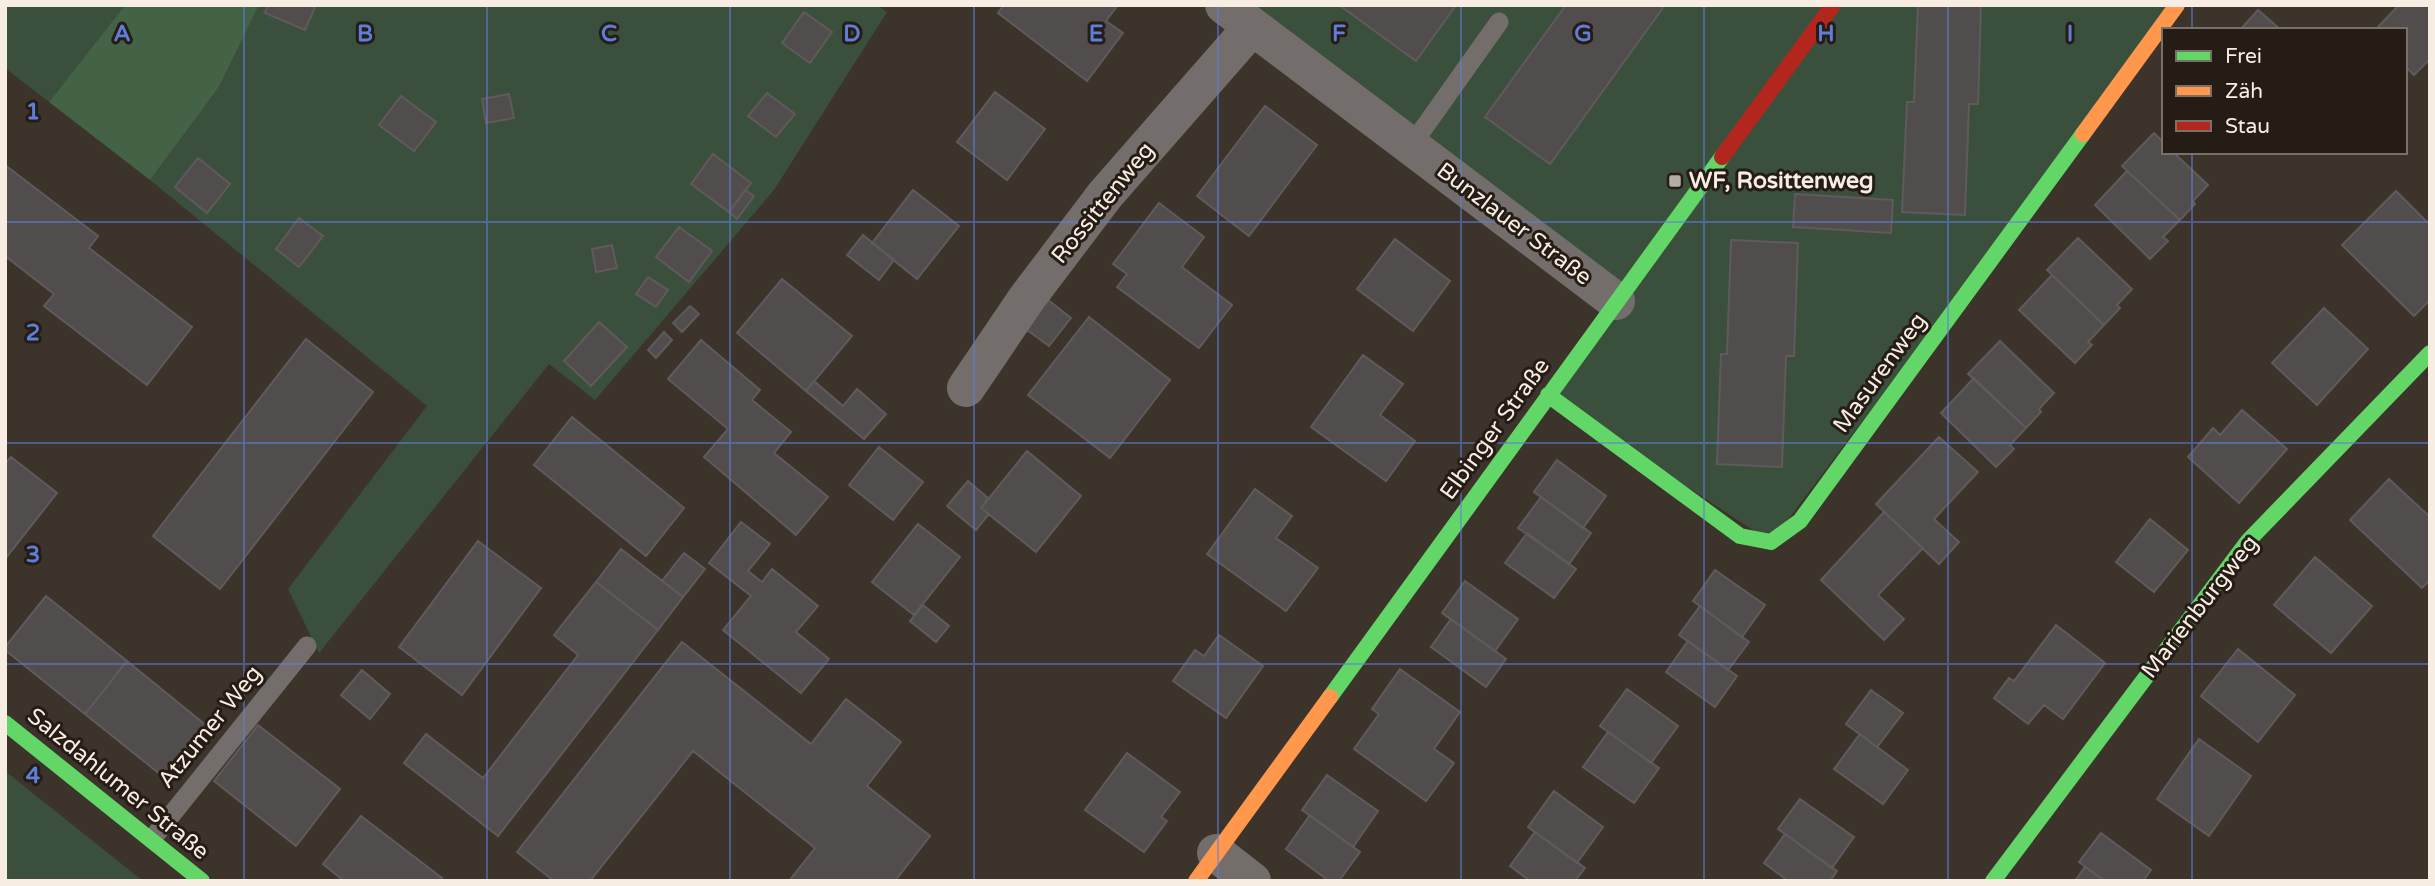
<svg xmlns="http://www.w3.org/2000/svg" width="2435" height="886" viewBox="0 0 2435 886" font-family="'Varela Round',sans-serif">
<style>
.green{fill:#3b503c}
.forest{fill:#436246}
.building{fill:#524d4d;stroke:#5f5a5b;stroke-width:2}
.lines{fill:none;stroke-linecap:round;stroke-linejoin:round}
.lane{stroke:#736e6b;stroke-width:19}
.street{stroke:#736e6b;stroke-width:38}
.fast{stroke:#63d668;stroke-width:16}
.slow{stroke:#ff974d;stroke-width:16}
.jam{stroke:#b3261e;stroke-width:16}
.grid{fill:none;stroke:#5f7edb;stroke-width:2;stroke-opacity:0.55}
.poi-dot{fill:#b6aca3;stroke:#241c15;stroke-width:2.5}
.labels{text-anchor:middle;dominant-baseline:central;stroke-width:6;stroke-linejoin:round;paint-order:stroke}
.poi-label{font-size:23px;font-weight:bold;fill:#f8ede3;stroke:#241c15;text-anchor:start}
.street-label{font-size:23px;fill:#f8ede3;stroke:#241c15}
.grid-label{font-size:23px;text-anchor:middle;font-weight:bold;fill:#5f7edb;stroke:#241c15;stroke-width:6;stroke-linejoin:round;paint-order:stroke}
</style>
<rect width="100%" height="100%" fill="#3c332b"/>
<path class="green" d="M 5,5 L 125,5 L 49,102 L 5,68 Z
M 259,5 L 877,5 L 887,12 L 774,190 L 595,400 L 549,364 L 319,653 L 288,589 L 427,406 L 150,180 L 219,87 Z
M 1224,5 L 2177,5 L 1771,542 L 1548,395 L 1616,301 Z
M 5,771 L 143,881 L 5,881 Z"/>
<path class="forest" d="M 125,5 L 259,5 L 219,87 L 150,180 L 49,102 Z"/>
<path class="building" d="M 268,5 L 316,5 L 305,30 L 265,13 Z
M 1004,5 L 1118,5 L 1106,21 L 1123,33 L 1087,81 L 998,13 Z
M 1339,5 L 1456,5 L 1416,61 Z
M 1566,5 L 1665,5 L 1550,164 L 1485,117 Z
M 1918,5 L 1981,5 L 1978,104 L 1969,104 L 1965,215 L 1902,212 L 1907,102 L 1914,102 Z
M 2399,5 L 2430,5 L 2430,59 L 2414,75 L 2405,66 L 2405,30 L 2375,30 Z
M 2258,10 L 2281,30 L 2240,30 Z
M 804,12 L 832,32 L 810,63 L 782,43 Z
M 995,92 L 1045,129 L 1007,180 L 957,142 Z
M 767,93 L 795,114 L 776,137 L 748,116 Z
M 509,94 L 514,118 L 486,123 L 482,99 Z
M 401,96 L 436,122 L 414,151 L 379,125 Z
M 1265,106 L 1317,145 L 1249,236 L 1197,196 Z
M 2154,133 L 2164,143 L 2164,152 L 2173,152 L 2208,185 L 2193,201 L 2195,204 L 2180,220 L 2122,166 Z
M 713,154 L 751,183 L 729,212 L 691,184 Z
M 198,158 L 230,184 L 207,213 L 175,187 Z
M 5,165 L 98,236 L 89,248 L 192,327 L 147,385 L 44,306 L 54,294 L 5,256 Z
M 2127,171 L 2180,220 L 2163,237 L 2168,241 L 2150,259 L 2095,205 Z
M 745,190 L 754,196 L 737,219 L 729,212 Z
M 913,190 L 959,226 L 917,279 L 872,243 Z
M 2396,191 L 2430,225 L 2430,300 L 2414,316 L 2342,245 Z
M 1795,194 L 1893,200 L 1891,233 L 1793,227 Z
M 1159,203 L 1204,237 L 1182,267 L 1232,305 L 1199,348 L 1117,287 L 1127,274 L 1113,264 Z
M 299,218 L 323,236 L 299,267 L 276,249 Z
M 679,227 L 712,251 L 689,282 L 656,257 Z
M 863,235 L 894,260 L 879,280 L 847,255 Z
M 2078,238 L 2132,289 L 2117,305 L 2120,308 L 2104,325 L 2047,270 Z
M 1395,239 L 1450,281 L 1413,331 L 1357,289 Z
M 1731,240 L 1798,243 L 1794,356 L 1786,356 L 1782,467 L 1717,464 L 1721,354 L 1727,354 Z
M 612,245 L 617,268 L 596,272 L 592,249 Z
M 2052,275 L 2104,325 L 2088,342 L 2092,345 L 2075,363 L 2019,310 Z
M 648,277 L 668,290 L 656,307 L 636,294 Z
M 782,279 L 852,336 L 806,391 L 737,333 Z
M 1043,296 L 1071,318 L 1049,346 L 1020,325 Z
M 690,306 L 699,314 L 682,332 L 673,323 Z
M 2324,308 L 2368,349 L 2317,405 L 2272,363 Z
M 1089,317 L 1170,380 L 1110,458 L 1028,395 Z
M 599,322 L 627,347 L 591,386 L 564,361 Z
M 664,332 L 672,340 L 656,358 L 648,350 Z
M 306,339 L 373,392 L 220,589 L 153,536 Z
M 701,340 L 760,390 L 752,400 L 791,432 L 774,453 L 828,497 L 796,535 L 704,457 L 728,429 L 668,379 Z
M 2000,341 L 2054,393 L 2039,409 L 2041,412 L 2026,428 L 1968,374 Z
M 1363,355 L 1403,384 L 1380,415 L 1415,441 L 1386,481 L 1311,427 Z
M 1974,378 L 2026,428 L 2010,445 L 2014,449 L 1996,467 L 1941,413 Z
M 814,381 L 843,406 L 857,389 L 886,414 L 864,439 L 806,391 Z
M 2242,410 L 2287,449 L 2239,503 L 2188,457 L 2213,428 L 2220,435 Z
M 572,417 L 684,508 L 646,556 L 534,465 Z
M 1939,437 L 1978,472 L 1934,519 L 1959,542 L 1939,564 L 1876,504 Z
M 879,447 L 923,482 L 893,520 L 849,485 Z
M 1027,451 L 1081,496 L 1036,552 L 981,508 Z
M 11,457 L 57,493 L 5,559 L 5,464 Z
M 1557,460 L 1606,496 L 1583,528 L 1534,492 Z
M 2389,479 L 2430,517 L 2430,580 L 2422,588 L 2350,520 Z
M 968,481 L 988,498 L 981,508 L 989,514 L 976,530 L 947,506 Z
M 1255,489 L 1292,516 L 1276,538 L 1318,568 L 1286,611 L 1207,554 Z
M 1541,497 L 1591,533 L 1569,564 L 1518,528 Z
M 1884,512 L 1923,548 L 1878,595 L 1904,619 L 1884,640 L 1821,580 Z
M 2150,519 L 2188,550 L 2154,592 L 2116,562 Z
M 741,522 L 770,544 L 748,571 L 762,582 L 772,569 L 818,606 L 796,632 L 829,659 L 801,693 L 723,630 L 751,596 L 709,563 Z
M 918,524 L 960,557 L 914,615 L 872,582 Z
M 1527,533 L 1576,569 L 1554,598 L 1505,563 Z
M 478,541 L 541,588 L 462,695 L 399,647 Z
M 621,549 L 683,597 L 658,630 L 596,582 Z
M 684,553 L 705,569 L 683,597 L 662,581 Z
M 2315,557 L 2372,606 L 2331,653 L 2274,605 Z
M 1715,570 L 1765,605 L 1742,637 L 1693,601 Z
M 1465,581 L 1518,619 L 1495,651 L 1442,613 Z
M 596,582 L 658,630 L 498,836 L 404,763 L 426,734 L 483,778 L 578,655 L 554,635 Z
M 46,596 L 127,661 L 85,714 L 5,650 L 5,647 Z
M 923,605 L 949,626 L 936,642 L 910,621 Z
M 1700,606 L 1749,642 L 1728,670 L 1679,635 Z
M 1451,619 L 1506,659 L 1486,687 L 1431,647 Z
M 2056,625 L 2105,663 L 2063,719 L 2044,705 L 2028,724 L 1994,698 L 2009,678 L 2014,681 Z
M 1219,635 L 1263,666 L 1226,718 L 1173,681 L 1195,650 L 1204,656 Z
M 1688,641 L 1737,676 L 1715,707 L 1666,672 Z
M 682,642 L 811,744 L 846,699 L 901,742 L 867,786 L 930,836 L 895,881 L 789,881 L 815,848 L 693,751 L 590,881 L 554,881 L 517,852 Z
M 2238,649 L 2295,695 L 2258,742 L 2201,696 Z
M 127,661 L 208,727 L 166,779 L 85,714 Z
M 1400,669 L 1460,712 L 1434,749 L 1454,763 L 1426,801 L 1354,749 L 1379,714 L 1372,709 Z
M 362,670 L 390,694 L 370,719 L 341,695 Z
M 1627,689 L 1678,726 L 1651,763 L 1600,726 Z
M 1871,690 L 1903,713 L 1877,747 L 1846,724 Z
M 258,725 L 340,789 L 296,846 L 214,781 Z
M 1608,732 L 1659,768 L 1634,803 L 1583,767 Z
M 1860,734 L 1908,770 L 1883,804 L 1834,769 Z
M 2199,739 L 2251,776 L 2209,836 L 2157,799 Z
M 1127,753 L 1180,792 L 1161,817 L 1167,821 L 1144,852 L 1085,810 Z
M 1327,775 L 1378,811 L 1353,847 L 1302,810 Z
M 1554,791 L 1603,827 L 1577,863 L 1528,827 Z
M 1800,799 L 1854,837 L 1832,868 L 1778,829 Z
M 1310,815 L 1360,852 L 1339,881 L 1329,881 L 1286,849 Z
M 361,816 L 442,878 L 440,881 L 344,881 L 323,864 Z
M 1535,832 L 1585,868 L 1575,881 L 1530,881 L 1510,866 Z
M 2101,833 L 2151,870 L 2143,881 L 2105,881 L 2079,862 Z
M 1785,834 L 1837,871 L 1830,881 L 1788,881 L 1764,863 Z
M 2085,867 L 2105,881 L 2075,881 Z"/>
<g class="lines">
<path class="lane" d="M 1411,146 L 1499,22
M 152,839 L 307,646"/>
<path class="street" d="M 1224,5 L 1616,301
M 966,388 L 1027,298 L 1105,195 L 1252,27
M 1216,853 L 1252,881"/>
<path class="fast" d="M 1548,395 L 1740,536 L 1771,542 L 1800,521 L 2083,134
M 1330,697 L 1722,157
M 5,723 L 202,881
M 1993,881 L 2248,541 L 2430,353"/>
<path class="slow" d="M 2083,134 L 2177,5
M 1196,881 L 1330,697"/>
<path class="jam" d="M 1722,157 L 1833,5"/>
</g>
<path class="grid" d="M 244,5 L 244,881M 487,5 L 487,881M 730,5 L 730,881M 974,5 L 974,881M 1218,5 L 1218,881M 1461,5 L 1461,881M 1704,5 L 1704,881M 1948,5 L 1948,881M 2192,5 L 2192,30M 2192,152 L 2192,881M 5,222 L 2430,222M 5,443 L 2430,443M 5,664 L 2430,664"/>
<rect class="poi-dot" x="1668" y="174" width="14" height="14" rx="3.5"/>
<g class="labels">
<g class="poi-label">
<text x="1689" y="181">WF, Rosittenweg</text>
</g>
<g class="street-label">
<text transform="translate(1103 203) rotate(-51)">Rossittenweg</text>
<text transform="translate(1514 224) rotate(37)">Bunzlauer Straße</text>
<text transform="translate(1880 373) rotate(-54)">Masurenweg</text>
<text transform="translate(1495 429) rotate(-54)">Elbinger Straße</text>
<text transform="translate(2200 607) rotate(-52)">Marienburgweg</text>
<text transform="translate(210 727) rotate(-51)">Atzumer Weg</text>
<text transform="translate(118 784) rotate(39)">Salzdahlumer Straße</text>
</g>
</g>
<g class="grid-label">
<text x="122" y="41">A</text>
<text x="365" y="41">B</text>
<text x="609" y="41">C</text>
<text x="852" y="41">D</text>
<text x="1096" y="41">E</text>
<text x="1339" y="41">F</text>
<text x="1583" y="41">G</text>
<text x="1826" y="41">H</text>
<text x="2070" y="41">I</text>
<text x="33" y="119">1</text>
<text x="33" y="340">2</text>
<text x="33" y="562">3</text>
<text x="33" y="783">4</text>
</g>
<rect width="2435" height="886" fill="none" stroke="#f8ede3" stroke-width="14"/>
<rect x="2162" y="28" width="245" height="126" fill="#241c15" stroke="#797067" stroke-width="2"/>
<rect x="2176" y="51" width="35" height="10" fill="#63d668" stroke="#797067" stroke-width="2"/>
<text x="2225" y="63" font-size="21" fill="#f8ede3">Frei</text>
<rect x="2176" y="86" width="35" height="10" fill="#ff974d" stroke="#797067" stroke-width="2"/>
<text x="2225" y="98" font-size="21" fill="#f8ede3">Zäh</text>
<rect x="2176" y="121" width="35" height="10" fill="#b3261e" stroke="#797067" stroke-width="2"/>
<text x="2225" y="133" font-size="21" fill="#f8ede3">Stau</text>
</svg>
